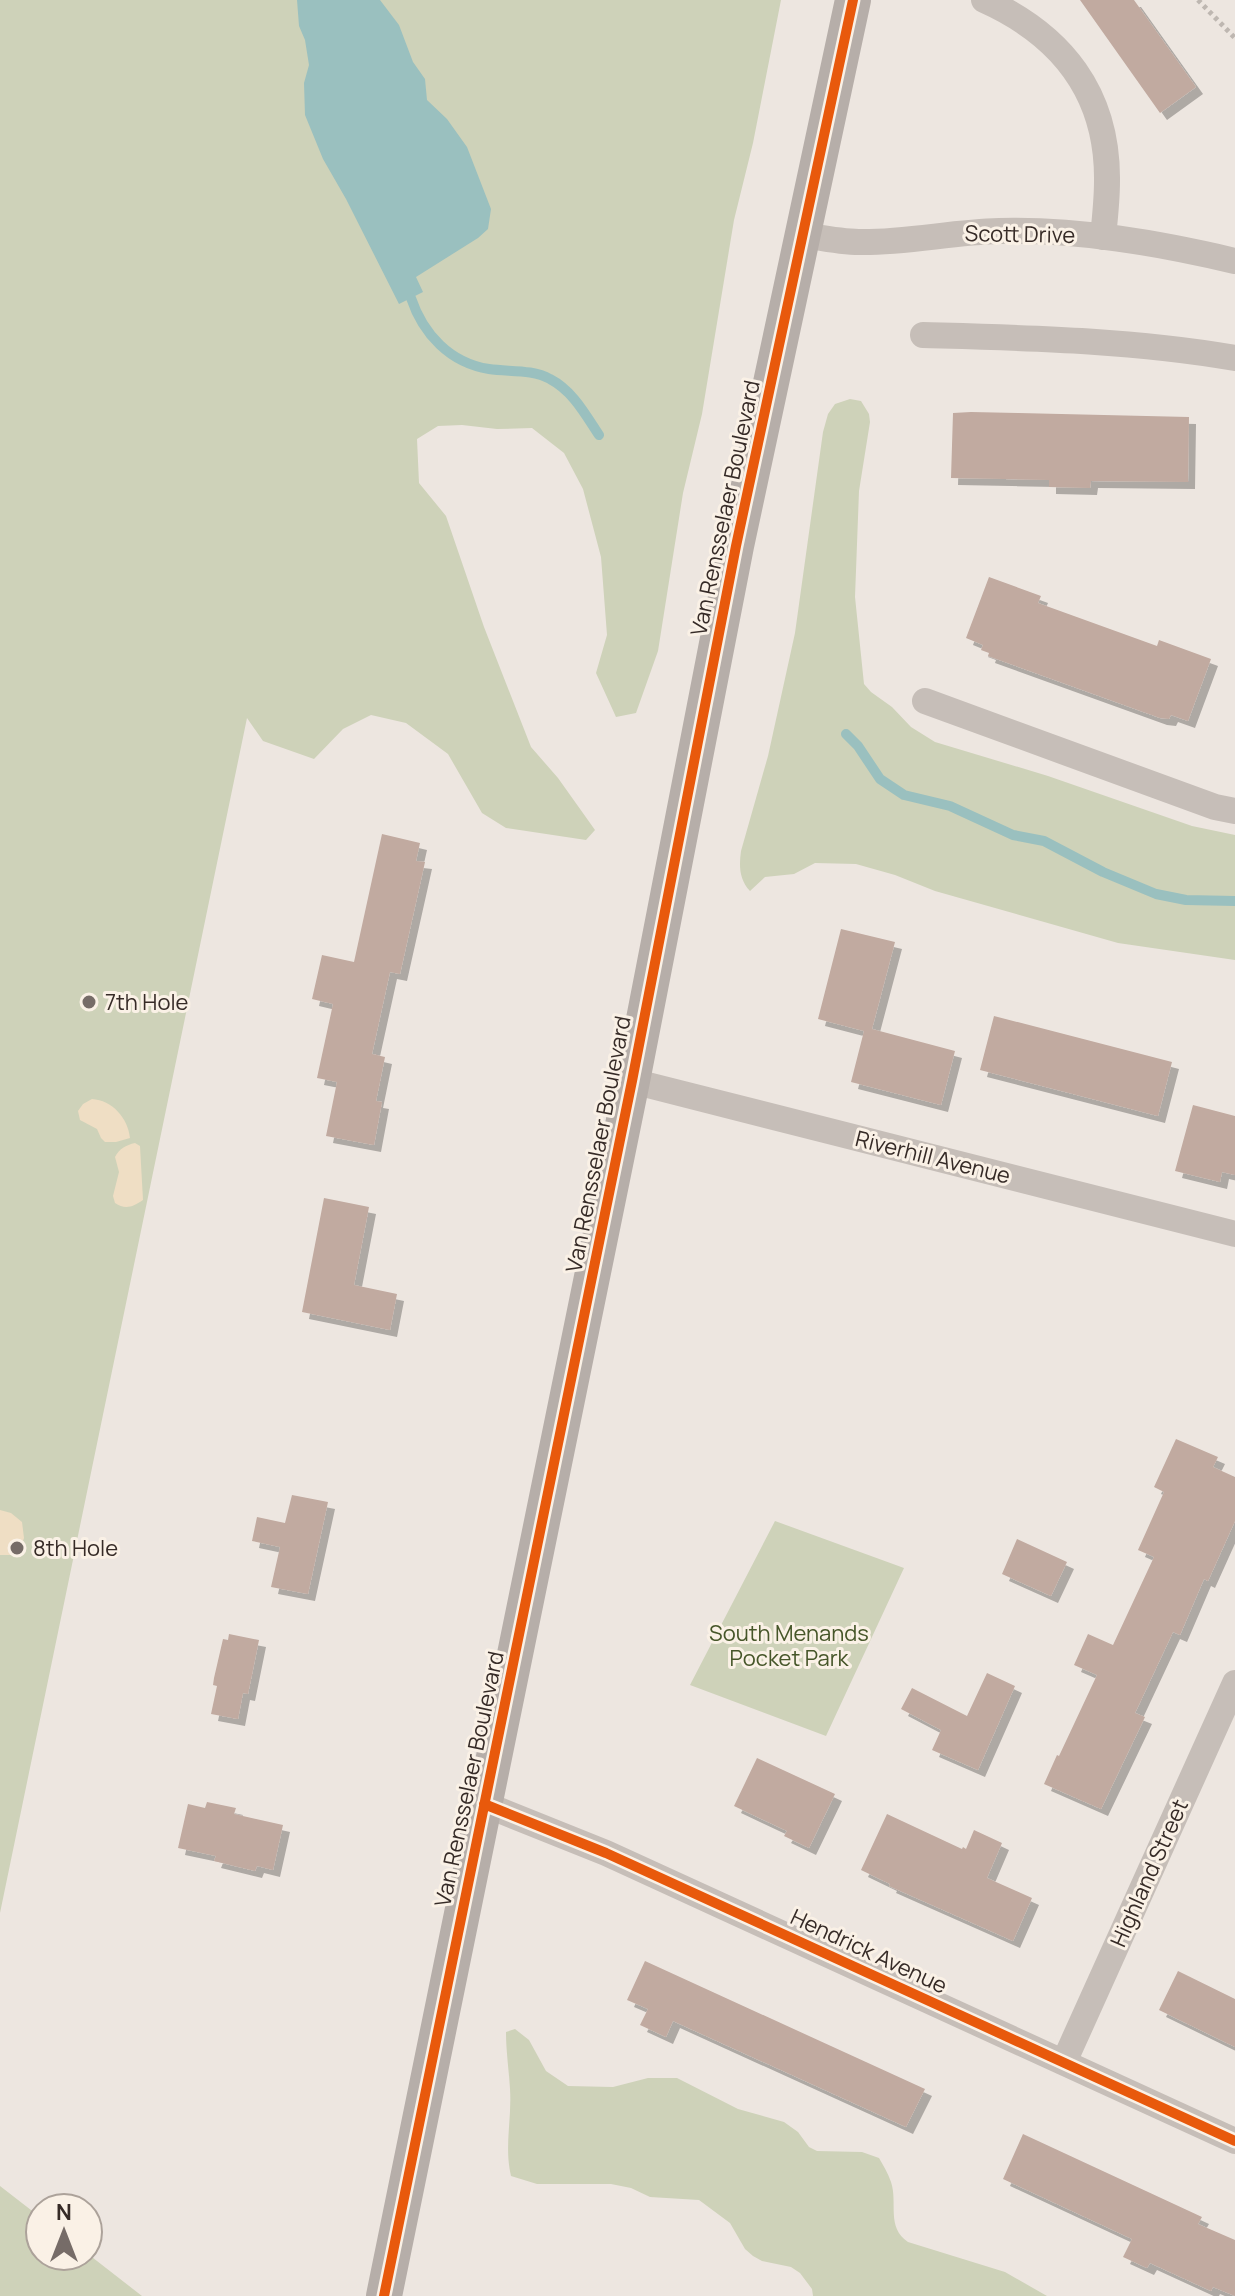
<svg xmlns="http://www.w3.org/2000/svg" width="1235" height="2296" viewBox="0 0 1235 2296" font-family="Manrope,sans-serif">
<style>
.green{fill:#ced2b9}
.sand{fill:#efdec4}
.water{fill:#9ac0bf}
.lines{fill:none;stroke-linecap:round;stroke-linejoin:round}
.stream{stroke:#9ac0bf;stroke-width:10}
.building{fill:#c1aaa0;filter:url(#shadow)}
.path{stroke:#beb7b1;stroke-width:5;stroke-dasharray:4 4;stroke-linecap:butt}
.street{stroke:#c6beb8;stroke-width:26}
.secondary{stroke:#b6aea9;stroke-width:36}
.cycleway-casing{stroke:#faf1e6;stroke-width:15}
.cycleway{stroke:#e8590c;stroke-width:10}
.poi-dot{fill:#766c68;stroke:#faf1e6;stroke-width:3}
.labels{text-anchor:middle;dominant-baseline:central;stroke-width:6;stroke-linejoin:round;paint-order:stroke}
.street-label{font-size:22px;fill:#362b27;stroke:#faf1e6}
.poi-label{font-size:22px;fill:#362b27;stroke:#faf1e6;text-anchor:start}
.park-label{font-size:22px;fill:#465629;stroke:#faf1e6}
</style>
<defs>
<filter id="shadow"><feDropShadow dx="7" dy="7" stdDeviation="0" flood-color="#0004"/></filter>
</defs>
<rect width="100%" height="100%" fill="#ede6e0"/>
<path class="green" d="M 0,0 L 781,0 L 753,143 L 734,220 L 702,414 L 683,493 L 658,651 L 636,713 L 616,717 L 596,673 L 607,635 L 601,557 L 583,489 L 564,453 L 532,428 L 497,429 L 462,425 L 438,426 L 417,439 L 419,483 L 446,516 L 484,627 L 531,747 L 558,778 L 595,830 L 586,840 L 506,828 L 482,813 L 448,754 L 406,723 L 371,715 L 343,729 L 314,759 L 263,741 L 247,718 L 0,1913 Z
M 850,399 L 861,401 L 869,414 L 870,422 L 859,491 L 855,597 L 864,684 L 871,692 L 892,707 L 911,727 L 935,742 L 1048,776 L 1192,826 L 1235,835 L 1235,960 L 1118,943 L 935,891 L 895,875 L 856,864 L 815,863 L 794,874 L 765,877 L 750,891 C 739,879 739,866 741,851 L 768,756 L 795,633 L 823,432 L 828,414 L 835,404 Z
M 775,1521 L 904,1568 L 826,1736 L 690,1685 Z
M 515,2029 L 529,2040 L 546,2071 L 568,2086 L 613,2087 L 648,2078 L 677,2078 L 738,2109 L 784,2122 L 798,2132 L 809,2147 L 817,2151 L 862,2152 L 879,2158 C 883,2165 888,2173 891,2182 C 898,2203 886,2227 908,2242 L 1005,2272 L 1047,2296 L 813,2296 L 812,2289 L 800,2273 L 791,2267 L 762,2261 L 753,2256 L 745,2249 L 730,2223 L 699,2200 L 650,2197 L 631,2188 L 611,2184 L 537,2184 L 511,2176 C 504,2147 512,2119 510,2089 C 509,2070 506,2052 506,2032 Z
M 0,2186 L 40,2217 L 40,2256 L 88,2256 L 88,2254 L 142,2296 L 0,2296 Z"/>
<path class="sand" d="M 92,1099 C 112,1100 128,1118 130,1138 L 116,1142 L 105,1142 L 101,1138 L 97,1129 L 80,1120 L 78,1111 L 83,1104 Z
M 135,1143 L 140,1146 L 143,1200 C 133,1207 125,1210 115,1203 L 113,1196 L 119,1172 L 115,1157 C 119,1149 126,1145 135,1143 Z
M 0,1510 L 11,1513 L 22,1522 L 24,1538 L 18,1555 L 0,1555 Z"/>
<path class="water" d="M 297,0 L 380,0 L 399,25 L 413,62 L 425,79 L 427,100 L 447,119 L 467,147 L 491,209 L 488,229 L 478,238 L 416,277 L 423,292 L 399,304 L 346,199 L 323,159 L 305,115 L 304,83 L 309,65 L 305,40 L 299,26 Z"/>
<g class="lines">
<path class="stream" d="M 411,298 C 423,334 450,363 489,369 C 509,372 532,369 550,379 C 573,391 585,414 599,435
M 846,734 L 858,746 L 880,779 L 904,795 L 950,806 L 1013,835 L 1044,841 L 1103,872 L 1156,894 L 1186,900 L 1235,901"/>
</g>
<path class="building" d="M 1080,0 L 1134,0 L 1196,87 L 1160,113 Z
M 971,412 L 1189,417 L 1188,482 L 1091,481 L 1090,488 L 1049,487 L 1049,480 L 951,478 L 953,413 Z
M 989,577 L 1041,596 L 1038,603 L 1157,646 L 1159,640 L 1211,659 L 1188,721 L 1171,715 L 1169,719 L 1160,718 L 988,656 L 989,653 L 981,650 L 983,645 L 966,638 Z
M 382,834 L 420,843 L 416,861 L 425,862 L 400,974 L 390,972 L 372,1054 L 385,1057 L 376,1101 L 382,1102 L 374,1145 L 326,1136 L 337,1082 L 317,1078 L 333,1004 L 312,999 L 322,955 L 354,962 Z
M 841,929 L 895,942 L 872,1029 L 955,1051 L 941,1105 L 851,1082 L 864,1031 L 818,1019 Z
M 994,1016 L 1172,1062 L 1158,1116 L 980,1070 Z
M 1193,1105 L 1235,1116 L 1235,1175 L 1222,1172 L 1220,1182 L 1175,1171 Z
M 324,1198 L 369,1207 L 354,1285 L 397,1294 L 390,1330 L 302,1312 Z
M 1176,1439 L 1218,1457 L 1213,1467 L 1235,1477 L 1235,1521 L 1208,1581 L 1204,1579 L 1180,1635 L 1173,1632 L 1135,1713 L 1145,1717 L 1101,1809 L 1044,1784 L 1057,1755 L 1059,1756 L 1097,1675 L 1074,1665 L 1088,1634 L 1113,1645 L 1154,1557 L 1138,1550 L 1164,1492 L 1154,1487 Z
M 292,1495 L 328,1502 L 308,1594 L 271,1587 L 280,1547 L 252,1541 L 257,1517 L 285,1523 Z
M 1017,1539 L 1067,1562 L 1051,1596 L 1002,1574 Z
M 229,1634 L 259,1640 L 248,1694 L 243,1693 L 238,1719 L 211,1714 L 217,1686 L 213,1685 L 214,1678 L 223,1639 L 228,1640 Z
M 987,1673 L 1015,1686 L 978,1770 L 932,1750 L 941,1730 L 901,1709 L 912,1688 L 967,1716 Z
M 757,1758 L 835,1794 L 809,1848 L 784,1836 L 787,1831 L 734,1806 Z
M 207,1802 L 236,1808 L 234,1814 L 283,1825 L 273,1870 L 257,1866 L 255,1871 L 214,1861 L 216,1856 L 178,1848 L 188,1804 L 205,1808 Z
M 887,1814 L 962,1849 L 963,1847 L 966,1849 L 974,1830 L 1002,1843 L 987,1878 L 1032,1898 L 1013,1941 L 889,1886 L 890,1884 L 861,1870 Z
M 645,1961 L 925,2089 L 906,2127 L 673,2021 L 666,2037 L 640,2025 L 648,2009 L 627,2000 Z
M 1178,1971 L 1235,1999 L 1235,2047 L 1159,2010 Z
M 1023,2134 L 1202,2217 L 1198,2224 L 1235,2240 L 1235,2296 L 1213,2287 L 1211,2291 L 1150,2263 L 1147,2268 L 1123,2257 L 1132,2239 L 1003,2179 Z"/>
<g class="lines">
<path class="path" d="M 1198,0 L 1235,38"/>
<path class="street" d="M 984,0 C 1062,35 1108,94 1107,181 C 1107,200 1105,218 1103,237
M 804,235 C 822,238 841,242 859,242 C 905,243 952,232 999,231 C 1078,229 1158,243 1235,261
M 923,335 C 1027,338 1132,340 1235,358
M 925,701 L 1215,807 L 1235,811
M 632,1081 L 1235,1234
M 484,1804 L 606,1853 L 1235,2141
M 1064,2062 L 1235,1683"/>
<path class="secondary" d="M 384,2296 L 632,1081 L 736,546 L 853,0"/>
<g class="cycleway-casing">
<path id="cycleway" d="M 484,1804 L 606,1853 L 1235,2141
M 384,2296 L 632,1081 L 736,546 L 853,0"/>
</g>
<use href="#cycleway" class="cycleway"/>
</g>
<g class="poi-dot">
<circle cx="89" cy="1002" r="8"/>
<circle cx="17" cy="1548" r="8"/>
</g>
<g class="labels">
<g class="street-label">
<text transform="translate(1020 234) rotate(1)">Scott Drive</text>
<text transform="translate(725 508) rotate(-78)">Van Rensselaer Boulevard</text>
<text transform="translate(598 1144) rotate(-79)">Van Rensselaer Boulevard</text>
<text transform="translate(933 1157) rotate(14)">Riverhill Avenue</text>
<text transform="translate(469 1779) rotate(-78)">Van Rensselaer Boulevard</text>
<text transform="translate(1149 1873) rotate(-66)">Highland Street</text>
<text transform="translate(869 1951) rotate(25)">Hendrick Avenue</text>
</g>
<g class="poi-label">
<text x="105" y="1002">7th Hole</text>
<text x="33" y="1548">8th Hole</text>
</g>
<g class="park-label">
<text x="789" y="1633">South Menands<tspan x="789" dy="25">Pocket Park</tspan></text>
</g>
</g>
<g transform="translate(64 2232)"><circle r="38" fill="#faf1e6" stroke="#aca29a" stroke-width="2"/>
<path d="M0-6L14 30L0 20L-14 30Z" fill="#766c68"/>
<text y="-12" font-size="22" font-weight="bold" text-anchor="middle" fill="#362b27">N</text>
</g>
</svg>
